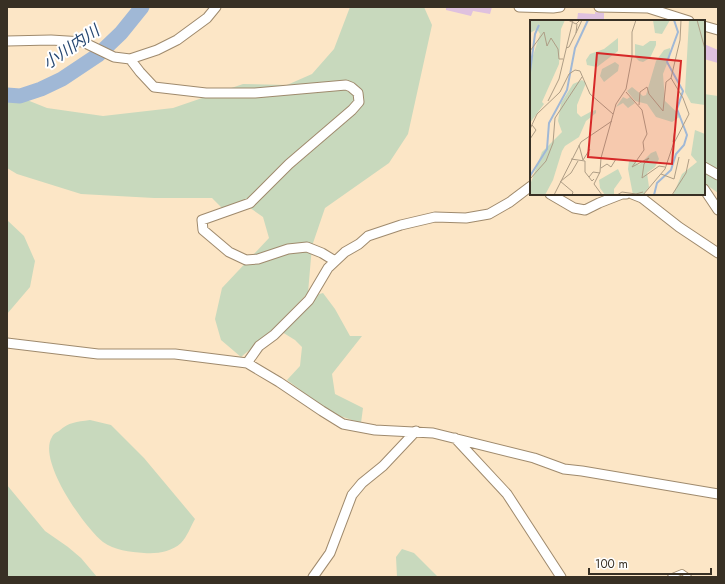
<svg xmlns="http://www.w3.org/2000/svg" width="725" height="584" viewBox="0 0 725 584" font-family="Jost,'Noto Sans JP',sans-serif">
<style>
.green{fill:#c8d9bd}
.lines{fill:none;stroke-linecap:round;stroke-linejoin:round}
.river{stroke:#a0b8d6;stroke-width:15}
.building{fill:#dfc1df}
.lane-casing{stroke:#9f8a6d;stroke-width:6}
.street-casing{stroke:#9f8a6d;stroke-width:11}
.lane{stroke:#fff;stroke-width:4.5}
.street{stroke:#fff;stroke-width:9}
.labels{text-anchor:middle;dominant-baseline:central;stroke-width:4;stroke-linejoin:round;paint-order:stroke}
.water-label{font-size:16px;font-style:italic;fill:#264771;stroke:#fff}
.inset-river{fill:none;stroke:#a0b8d6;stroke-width:2}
.inset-road{fill:none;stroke:#ae9d85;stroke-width:1}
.view{fill:#d62828;fill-opacity:0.15;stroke:#d62828;stroke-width:2}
.inset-edge{fill:none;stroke:#383024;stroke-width:2}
</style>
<rect width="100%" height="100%" fill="#fce6c6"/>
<path class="green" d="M 350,7 L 424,7 L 432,25 L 408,134 L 389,163 L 325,208 L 312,246 L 308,293 L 266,336 L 241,357 L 221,340 L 215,319 L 222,288 L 269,238 L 263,217 L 243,203 L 225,211 L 212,198 L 154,198 L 81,194 L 17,174 L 7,168 L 7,92 L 47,108 L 103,116 L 173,108 L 243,84 L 287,85 L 312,74 L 334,49 Z
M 704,94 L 718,96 L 718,193 L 704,183 Z
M 7,220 L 24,236 L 35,261 L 30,287 L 7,314 Z
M 323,293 L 335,309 L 350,336 L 362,336 L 332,374 L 335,394 L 363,408 L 361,423 L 331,413 L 287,380 L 300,366 L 302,347 L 295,340 L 282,332 L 316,295 Z
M 90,420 L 111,425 L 144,458 L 195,519 C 191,526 187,537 181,543 C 171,552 157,554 144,553 C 130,552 114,550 103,542 C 84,527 37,460 52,437 C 53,434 57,432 59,431 C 69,422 76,422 90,420 Z
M 7,485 L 45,531 L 68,547 L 81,558 L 97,577 L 7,577 Z
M 402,549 L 414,553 L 438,577 L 397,577 L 396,557 Z"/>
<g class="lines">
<path class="river" d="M 7,95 L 20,96 L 41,89 L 62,79 L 98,55 L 121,33 L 142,7"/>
</g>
<path class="building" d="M 446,7 L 492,7 L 490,14 L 473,11 L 471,16 L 446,10 Z
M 595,12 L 604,13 L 604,21 L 577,21 L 578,13 L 595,14 Z
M 704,44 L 718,50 L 718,63 L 704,59 Z"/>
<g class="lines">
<g class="lane-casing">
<path id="lane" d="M 670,577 L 682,572 L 689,577"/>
</g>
<g class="street-casing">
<path id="street" d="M 519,7 L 553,8 L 560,7
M 599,7 L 648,8 L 689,21
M 704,26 L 718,30
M 7,41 L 51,40 L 83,42 L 114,57 L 130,59 L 157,50 L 177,40 L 207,18 L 216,7
M 130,59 L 140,72 L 154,87 L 206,93 L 255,93 L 346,85 L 351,87 L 358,93 L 359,102 L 352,110 L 289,164 L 250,203 L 202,220 L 203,230 L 229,252 L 246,260 L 258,259 L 288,249 L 307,247 L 322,253 L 335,261
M 704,167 L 718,175
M 704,189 L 718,210
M 550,194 L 574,208 L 585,210 L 599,203 L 622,194 L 626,194
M 632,194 L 642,198 L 679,227 L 718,253
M 7,343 L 98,354 L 175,354 L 247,363 L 279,382 L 322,411 L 343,424 L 375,430 L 433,433 L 534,458 L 564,469 L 582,471 L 718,494
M 247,363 L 259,346 L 274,335 L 309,300 L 328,268 L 345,252 L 359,244 L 368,236 L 401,225 L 435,217 L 466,218 L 489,214 L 510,202 L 531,186
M 455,438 L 507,494 L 561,577
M 313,577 L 330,553 L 352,495 L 362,483 L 383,466 L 416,431"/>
</g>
<use href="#lane" class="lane"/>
<use href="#street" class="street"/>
</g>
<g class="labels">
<g class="water-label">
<text transform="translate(71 47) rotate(-34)">小川内川</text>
</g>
</g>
<g transform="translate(530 20)">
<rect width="175" height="175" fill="#fce6c6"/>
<path d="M 0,0 L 35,0 L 31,9 L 29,44 L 12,82 L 14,84 L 0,103 L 0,45 L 10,14 L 7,9 L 0,13 ZM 123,0 L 140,0 L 132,14 L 125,13 ZM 159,0 L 175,0 L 175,85 L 161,83 L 155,72 ZM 88,18 L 88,31 L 67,47 L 57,45 L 56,40 L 60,34 L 74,29 ZM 120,21 L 126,21 L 126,25 L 120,38 L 113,42 L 109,41 L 105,37 L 105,24 L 113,26 ZM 140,28 L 140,36 L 133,54 L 135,81 L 151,96 L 142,102 L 126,97 L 117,84 L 105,81 L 97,71 L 102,67 L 113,76 L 116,75 L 126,41 L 134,30 ZM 85,42 L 89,45 L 88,51 L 74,62 L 70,56 L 72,49 ZM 52,60 L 56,63 L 47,85 L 47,93 L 51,97 L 62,91 L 66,90 L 66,93 L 56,101 L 49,117 L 35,126 L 32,131 L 23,160 L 15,175 L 0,175 L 0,165 L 12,132 L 32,112 L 28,101 L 31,83 L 43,64 ZM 93,77 L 97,79 L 100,77 L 105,83 L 98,88 L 93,83 L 86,87 ZM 165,110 L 175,114 L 175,175 L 143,175 L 152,154 L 167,142 L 161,135 ZM 126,131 L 129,139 L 125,147 L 117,153 L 119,167 L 113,175 L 103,175 L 98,149 L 99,141 L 104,140 L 109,145 L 121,133 ZM 88,149 L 92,158 L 84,169 L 84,175 L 75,175 L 70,168 L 69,160 Z" fill="#c8d9bd"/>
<path class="inset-river" d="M 0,52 L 5,14 L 9,5M 0,156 L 17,129 L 19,103 L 37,70 L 45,28 L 58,0M 124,175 L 127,163 L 141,150 L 146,134 L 154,125 L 157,115 L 147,89 L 153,71 L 137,42 L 148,12 L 144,0"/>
<path class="inset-road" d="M 38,0 L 46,4 L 50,0M 167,0 L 175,29M 47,4 L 46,13 L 52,0M 36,28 L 39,27 L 46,13M 0,31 L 14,12 L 17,26 L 21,18 L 28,29 L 29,39 L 33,39M 96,72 L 112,90 L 117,114 L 113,122 L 114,130 L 102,147M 18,81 L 29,59 L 43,0M 109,85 L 110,72 L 117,67 L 119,74 L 133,91 L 136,62 L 141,58M 0,109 L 7,94 L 30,72 L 39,54 L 45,50 L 50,51 L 60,74 L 83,94M 0,119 L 6,110 L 2,105M 143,122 L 145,109M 49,125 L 53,140 L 60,129M 41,139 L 55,141 L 55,152 L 62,161 L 64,159M 102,147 L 119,138 L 114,144 L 112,158 L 129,146 L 135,147M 71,148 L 77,144 L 81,147 L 86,139M 131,154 L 144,159 L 149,137M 59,157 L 63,152 L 70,153M 0,159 L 16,141 L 23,123 L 25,98 L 52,57M 30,161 L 43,172 L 42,175M 31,161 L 41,153 L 48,141M 24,175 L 51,122 L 82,101M 72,175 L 64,164 L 70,152 L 71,138 L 86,84 L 96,69 L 102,37 L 102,12 L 106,0M 87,175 L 92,172 L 106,174 L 113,172M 113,175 L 135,149 L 143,125 L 159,94 L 153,78 L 141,58 L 150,20 L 151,0M 142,175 L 156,153 L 159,139"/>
<path class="view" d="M 67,33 L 151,41 L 142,144 L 58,137 Z"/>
<rect width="175" height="175" class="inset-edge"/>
</g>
<rect width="725" height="584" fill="none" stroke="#383024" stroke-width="16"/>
<path d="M589 568v6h122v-6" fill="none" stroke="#383024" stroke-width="2"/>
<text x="595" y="568" font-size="12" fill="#383024" stroke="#ffffff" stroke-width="3" paint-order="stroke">100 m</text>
</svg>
